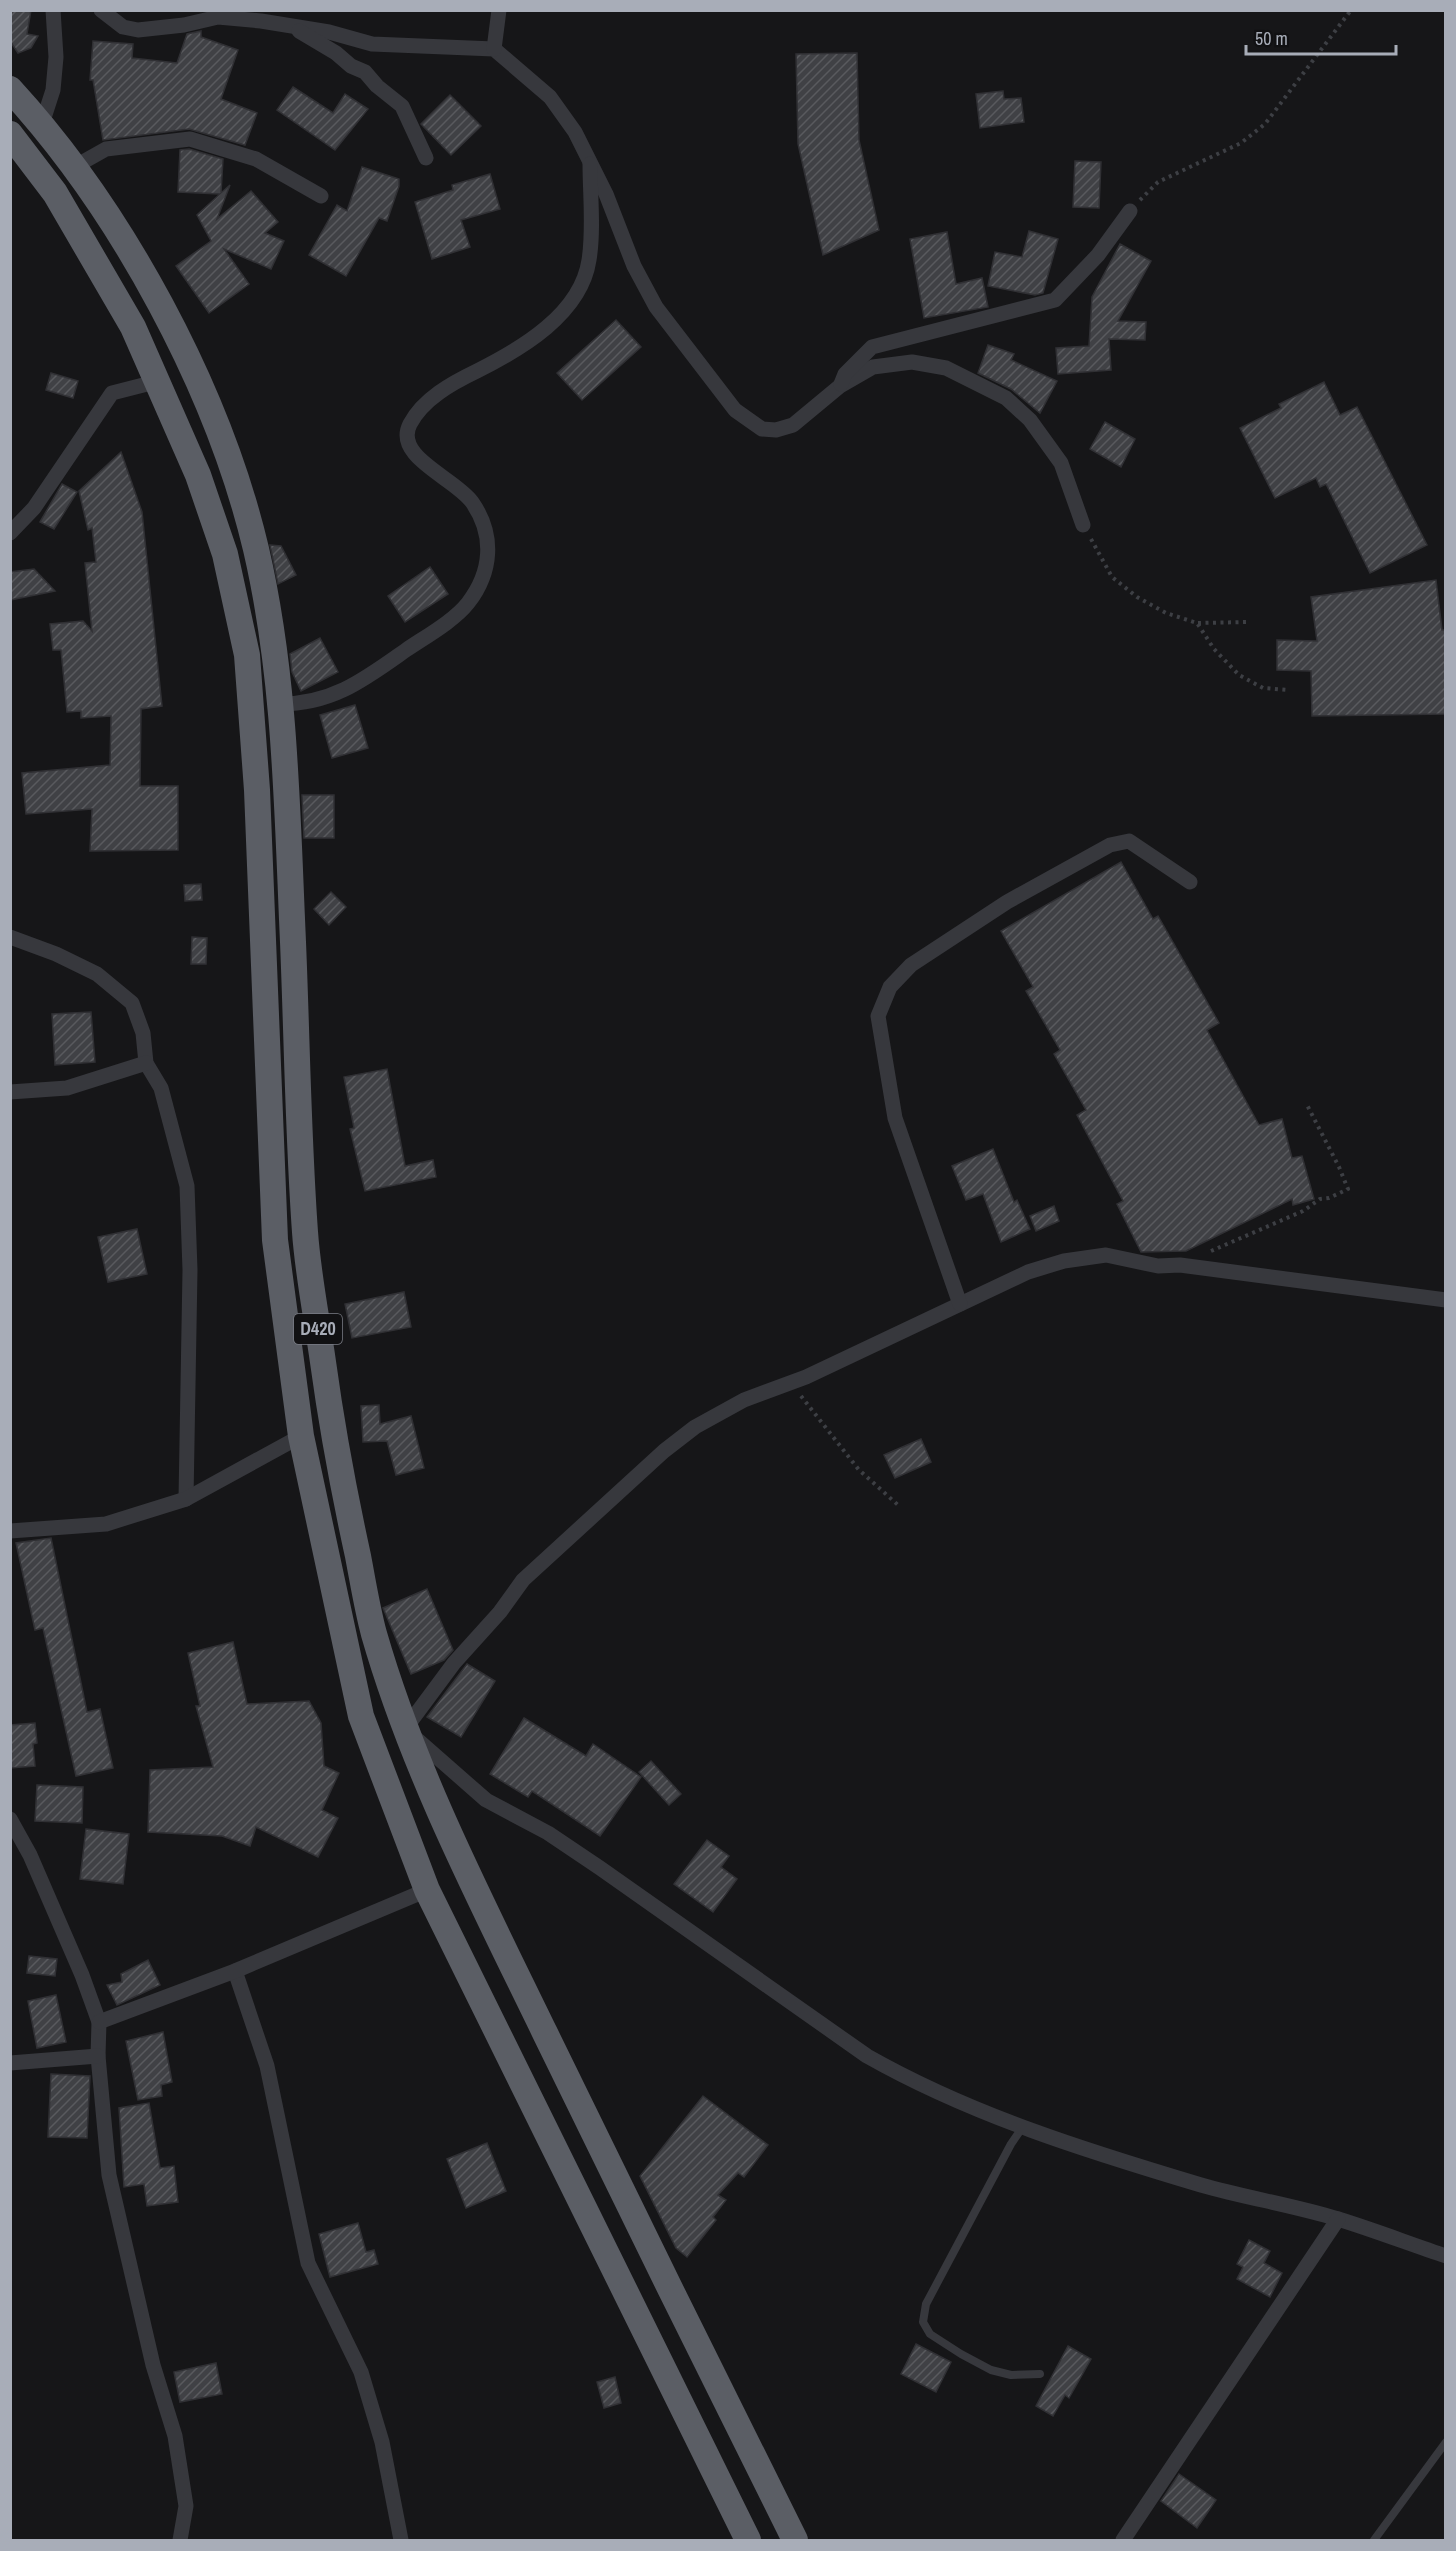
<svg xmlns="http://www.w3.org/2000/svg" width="1456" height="2551" viewBox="0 0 1456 2551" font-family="'Archivo Narrow',sans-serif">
<defs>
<pattern id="building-hatch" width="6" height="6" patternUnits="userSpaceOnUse" patternTransform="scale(1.5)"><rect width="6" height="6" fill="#404145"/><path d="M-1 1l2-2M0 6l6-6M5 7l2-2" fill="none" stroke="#595a5e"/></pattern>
</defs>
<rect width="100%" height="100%" fill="#161618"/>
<!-- building -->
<g fill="url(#building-hatch)" stroke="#303034" stroke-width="1.5">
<polygon points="10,10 31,10 27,34 38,36 31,48 18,53 10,41"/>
<polygon points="201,31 201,37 238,50 221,99 257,113 245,145 189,129 103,140 93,80 90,80 93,41 133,44 132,58 177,63 187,34"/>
<polygon points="857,53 859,140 879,230 823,255 798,144 796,54"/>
<polygon points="293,87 333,113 345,94 368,109 335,150 277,110"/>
<polygon points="1003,91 1004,99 1021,98 1024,122 980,128 976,94"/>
<polygon points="450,95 481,126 451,155 421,124"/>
<polygon points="189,149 223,159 221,193 230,185 217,219 251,191 278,222 265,233 284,241 271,269 224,249 249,284 209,313 176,266 211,241 197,215 220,194 178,192 180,150"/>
<polygon points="1075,161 1101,162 1099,208 1073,207"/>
<polygon points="362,167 399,179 399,186 387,221 379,218 346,276 309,255 337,205 347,211"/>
<polygon points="490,174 500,209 461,220 470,247 432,259 415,202 453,190 452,185"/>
<polygon points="1029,231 1058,239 1043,293 1035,295 988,286 995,252 1022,257"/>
<polygon points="947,232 956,284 982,278 988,307 924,318 910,239"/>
<polygon points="1120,244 1151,261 1118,321 1146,322 1145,340 1109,339 1111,370 1058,374 1056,348 1089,346 1092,297"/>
<polygon points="616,320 641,347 582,400 557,373"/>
<polygon points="988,345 1014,354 1011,360 1057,381 1040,413 1011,389 978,373"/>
<polygon points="51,373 78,381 73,398 46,390"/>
<polygon points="1324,382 1340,415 1357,407 1427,545 1370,573 1326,484 1320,487 1316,478 1275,498 1240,428 1281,408 1279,404"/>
<polygon points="1105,422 1135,439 1121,467 1090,449"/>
<polygon points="121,452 142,512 162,706 141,709 140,786 178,786 178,850 90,851 92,809 26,814 22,773 110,765 111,716 81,718 81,711 67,712 61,650 53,650 50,624 83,621 92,631 85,563 96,562 92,528 88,530 79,491"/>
<polygon points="62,484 77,492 54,529 40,522"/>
<polygon points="270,545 281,546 296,575 278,584"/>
<polygon points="430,567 448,594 405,622 388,596"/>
<polygon points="34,569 55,591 10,600 10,572"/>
<polygon points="1436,580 1442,630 1446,630 1446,714 1312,716 1311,671 1277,670 1277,640 1317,641 1311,597"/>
<polygon points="320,638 338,672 301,691 292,672 290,654"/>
<polygon points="355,705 368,748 332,758 320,715"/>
<polygon points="302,795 334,795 334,838 304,838"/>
<polygon points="1121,862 1153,919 1158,916 1219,1023 1207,1030 1259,1125 1282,1119 1292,1158 1302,1156 1314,1199 1293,1205 1292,1199 1186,1251 1141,1252 1117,1204 1123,1201 1077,1115 1086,1110 1054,1054 1060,1050 1026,991 1033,987 1001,931"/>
<polygon points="201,884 202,900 185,901 184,885"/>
<polygon points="331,892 346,907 329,925 314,909"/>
<polygon points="192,937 207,938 206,964 191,964"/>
<polygon points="91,1012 95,1062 55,1065 52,1014"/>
<polygon points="387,1069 405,1166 433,1160 436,1177 365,1191 350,1129 354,1128 344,1077"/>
<polygon points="993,1149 1014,1202 1017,1200 1030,1229 1001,1242 983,1194 966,1200 952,1166"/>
<polygon points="1054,1206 1059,1221 1036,1231 1030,1216"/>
<polygon points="137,1229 147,1274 108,1282 98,1237"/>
<polygon points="404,1292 411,1327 352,1338 345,1304"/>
<polygon points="379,1405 380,1424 411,1416 424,1468 396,1475 387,1441 363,1442 361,1406"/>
<polygon points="921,1439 931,1462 895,1478 884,1455"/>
<polygon points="51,1538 87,1712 100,1709 113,1768 76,1776 43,1628 35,1630 16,1543"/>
<polygon points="427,1589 453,1650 444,1660 411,1674 383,1608"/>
<polygon points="233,1642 247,1704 309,1701 321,1723 324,1766 339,1773 322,1810 338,1818 318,1857 256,1827 250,1846 222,1836 148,1832 150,1770 213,1767 196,1706 200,1706 188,1653"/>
<polygon points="467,1664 495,1681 461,1737 427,1717"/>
<polygon points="524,1718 586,1756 593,1744 641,1777 600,1836 532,1791 528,1797 490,1774"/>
<polygon points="35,1723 37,1743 33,1744 35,1766 10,1768 10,1725"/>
<polygon points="651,1761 681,1794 669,1805 639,1772"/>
<polygon points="37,1785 83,1787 82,1823 35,1821"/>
<polygon points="86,1829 129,1834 123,1884 80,1879"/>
<polygon points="707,1840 729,1856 721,1867 737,1879 713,1912 674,1884"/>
<polygon points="29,1956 57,1959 55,1976 27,1973"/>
<polygon points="148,1960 160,1985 117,2005 107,1985 122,1982 121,1974"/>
<polygon points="56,1995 66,2042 37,2048 28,2001"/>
<polygon points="163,2032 172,2082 161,2085 162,2096 138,2100 126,2041"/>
<polygon points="51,2074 90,2076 87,2138 48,2137"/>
<polygon points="703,2096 768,2145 744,2177 738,2173 718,2195 726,2200 713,2217 716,2220 687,2257 676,2248 640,2176"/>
<polygon points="149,2103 160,2168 174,2166 178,2202 147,2206 144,2184 124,2187 119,2108"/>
<polygon points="487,2143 506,2191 466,2208 447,2159"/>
<polygon points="358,2223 366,2252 374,2250 378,2264 330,2277 319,2234"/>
<polygon points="1249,2240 1270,2251 1264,2263 1282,2273 1270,2297 1237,2279 1243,2267 1237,2264"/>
<polygon points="916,2344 951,2362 936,2392 901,2374"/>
<polygon points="1068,2346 1091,2359 1069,2398 1065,2395 1053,2416 1036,2406"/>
<polygon points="216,2363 222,2394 180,2402 174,2372"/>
<polygon points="615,2377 621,2403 604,2408 597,2382"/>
<polygon points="1179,2474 1216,2500 1197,2528 1161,2501"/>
</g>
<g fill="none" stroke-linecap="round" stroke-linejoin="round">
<!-- path -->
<g stroke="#3d3f44" stroke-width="4" stroke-dasharray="3 4.5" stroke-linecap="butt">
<polyline points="1140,200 1158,182 1241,143 1265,124 1351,10"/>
<polyline points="1091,539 1112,577 1137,597 1166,613 1197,623 1214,649 1239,675 1263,688 1288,690"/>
<polyline points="1198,623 1247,622"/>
<polyline points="1211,1251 1303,1211 1320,1199 1329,1198 1348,1189 1339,1167 1306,1103"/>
<polyline points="801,1396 859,1470 898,1505"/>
</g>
<!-- service -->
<g stroke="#37383d" stroke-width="8">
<polyline points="1022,2128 1011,2144 926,2304 923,2322 930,2334 961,2354 991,2370 1011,2375 1040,2374"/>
<polyline points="1374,2540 1446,2442"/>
</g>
<!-- minor -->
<g stroke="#37383d" stroke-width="15">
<polyline points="101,10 123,27 138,30 184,25 218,17 261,21 329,32 372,44 494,49 550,97 575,132 606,194 634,266 656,307 735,410 762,429 776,430 793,425 840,386 873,367 912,362 946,368 1006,398 1030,420 1061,463 1083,525"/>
<polyline points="299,31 336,53 351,66 365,72 377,86 402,106 426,158"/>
<polyline points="494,49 499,10"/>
<polyline points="42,124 53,90 56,57 53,10"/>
<polyline points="74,167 106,149 190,139 256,159 321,196"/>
<polyline points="841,384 845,374 872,347 1055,300 1098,255 1130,211"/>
<polyline points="10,533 34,508 112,393 159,381"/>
<path d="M280 704C333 704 365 679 406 650 425 637 454 621 468 603 492 572 495 535 472 502 455 478 393 457 410 424 423 399 452 383 477 371 521 349 581 314 589 260 594 229 590 195 590 164"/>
<polyline points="10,937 56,954 97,974 132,1003 143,1033 146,1063 161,1088 187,1186 190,1270 186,1499"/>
<polyline points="10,1092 67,1088 146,1063"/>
<path d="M1446 1300 1180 1265 1158 1266 1106 1255 1064 1261 1028 1272 806 1377 744 1400 695 1427 664 1451 523 1580 500 1612 454 1663 405 1729 486 1800 548 1833 600 1868 867 2056C971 2115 1087 2151 1201 2185 1246 2198 1293 2205 1338 2219 1374 2230 1410 2244 1446 2256"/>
<polyline points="960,1304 895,1118 878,1016 890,987 911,965 1007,902 1110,845 1129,841 1190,882"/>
<polyline points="10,1531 106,1524 186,1499 301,1436"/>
<polyline points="10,1819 30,1855 82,1975 99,2022 98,2056 109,2175 153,2365 175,2436 186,2506 180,2540"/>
<polyline points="235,1971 267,2066 308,2263 361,2372 382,2442 401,2540"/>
<polyline points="99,2022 235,1971 427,1890"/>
<polyline points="10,2063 98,2056"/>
<polyline points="1123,2540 1338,2219"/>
</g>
<!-- trunk -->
<g stroke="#5b5e65" stroke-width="26">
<path d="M10 89C122 211 218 389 256 549 286 678 287 811 293 942 297 1038 298 1135 305 1232 308 1275 317 1319 323 1362 332 1428 344 1492 358 1556 363 1582 367 1608 374 1634 414 1773 482 1903 545 2033 627 2202 711 2372 795 2540"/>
<polyline points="10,134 55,193 133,327 198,475 225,554 247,655 257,790 275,1240 301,1436 361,1716 427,1890 748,2540"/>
</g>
</g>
<g text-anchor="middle" stroke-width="4.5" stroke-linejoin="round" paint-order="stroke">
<!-- shield labels -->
<rect fill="#111113" stroke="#7b7e86" stroke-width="1.5" x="294" y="1314" width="48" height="30" rx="4.5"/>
<g font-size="18" font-weight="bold" fill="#a8adb8">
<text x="318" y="1335">D420</text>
</g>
</g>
<!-- border -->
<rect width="1456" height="2551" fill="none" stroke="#a8adb8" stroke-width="24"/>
<!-- scale -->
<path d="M1246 45v9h150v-9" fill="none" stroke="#a8adb8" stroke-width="3"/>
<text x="1255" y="45" font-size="18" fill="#a8adb8" stroke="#111113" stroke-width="4.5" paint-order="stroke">50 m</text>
</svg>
